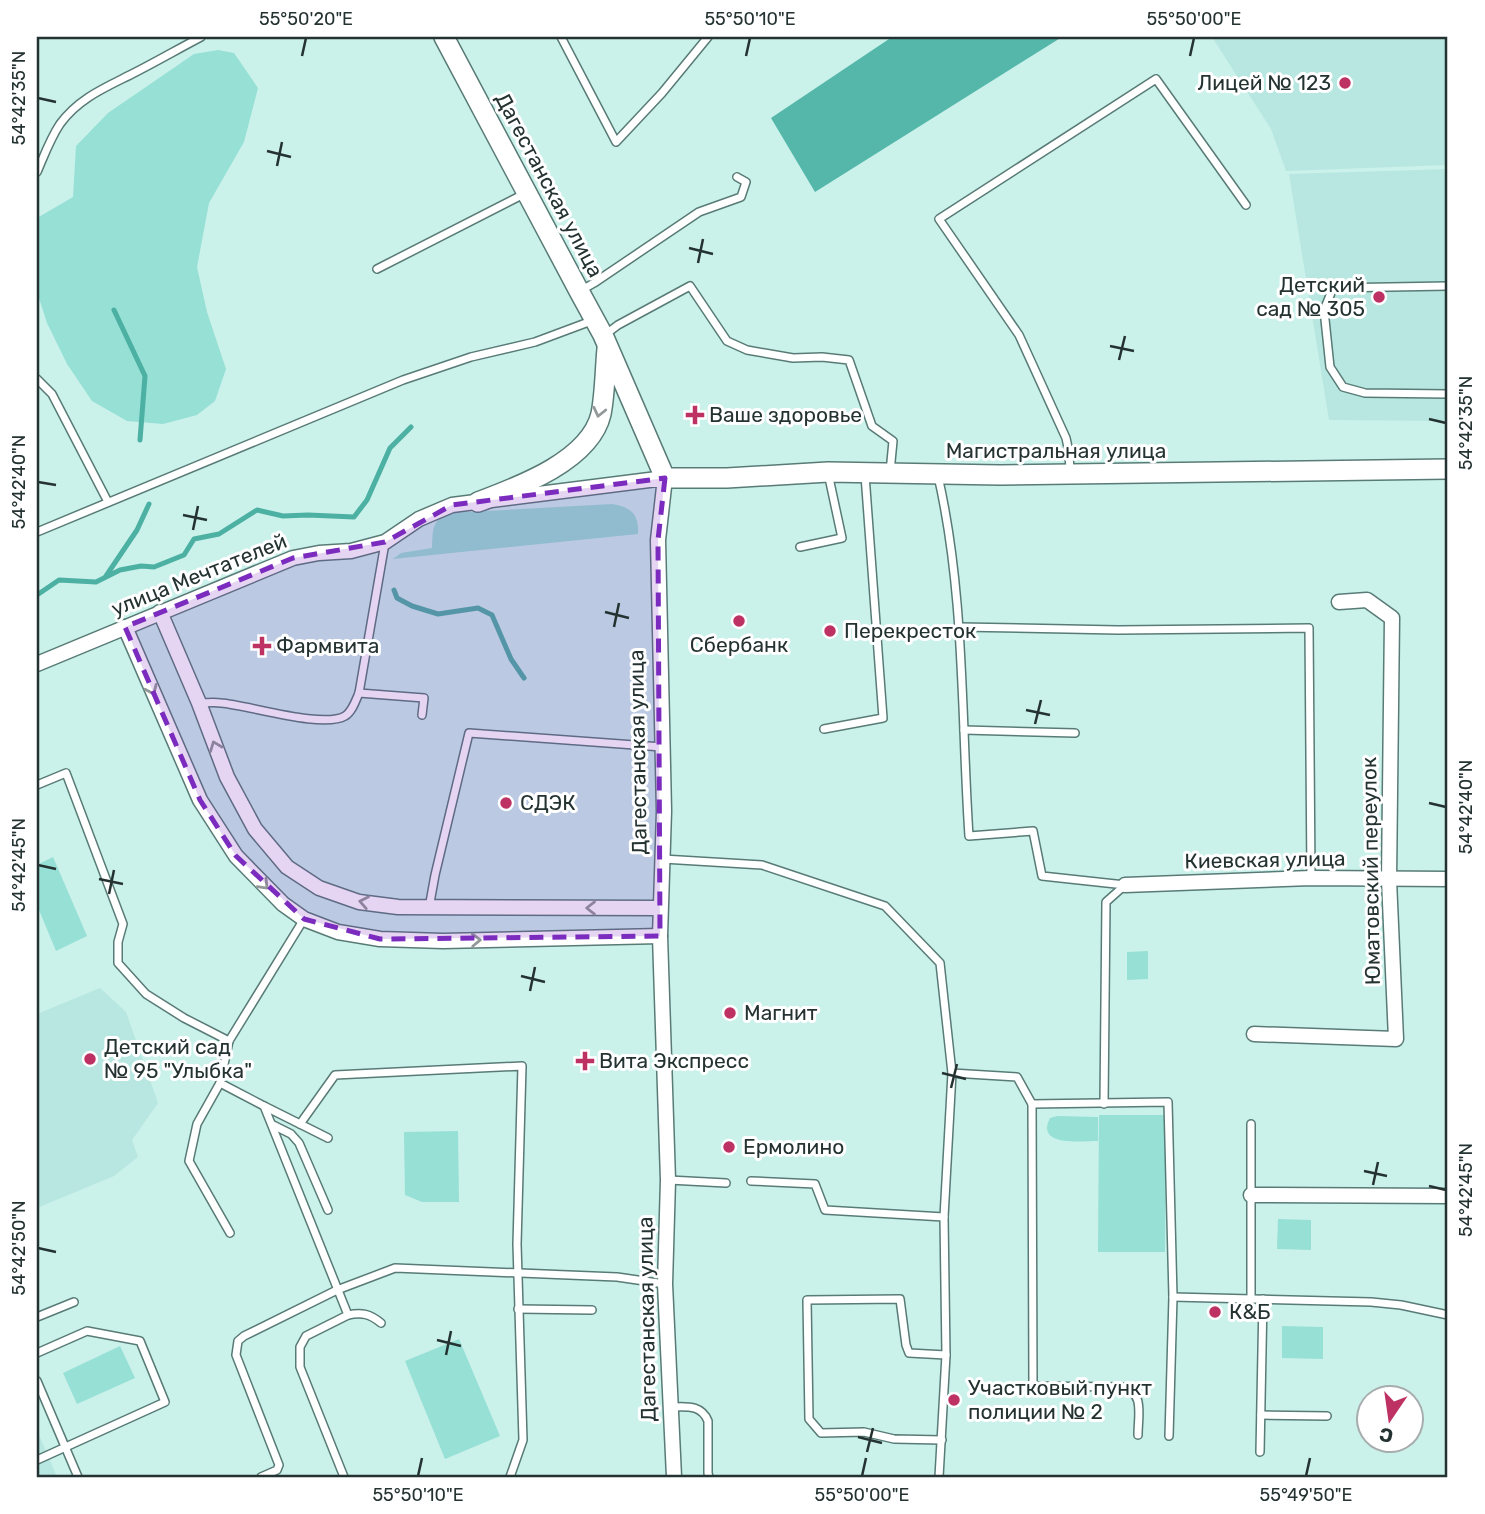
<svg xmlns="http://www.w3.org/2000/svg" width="1485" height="1514" viewBox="0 0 1485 1514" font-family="Rubik,sans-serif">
<rect width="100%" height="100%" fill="#cbf1eb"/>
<!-- built -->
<g fill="#b7e7e0">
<polygon points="1212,37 1448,37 1448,165 1286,171 1271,129"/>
<polygon points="1448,169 1448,421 1329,420 1289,174"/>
<polygon points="100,988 126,1012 158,1103 132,1140 138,1157 114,1176 37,1208 37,1014"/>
<polygon points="37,1430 57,1477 37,1477"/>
</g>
<!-- green -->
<g fill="#96e0d5">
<polygon points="218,50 234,53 258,88 244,142 209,203 197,267 207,312 226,369 215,401 197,415 163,424 127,421 92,401 67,364 47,323 37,292 37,218 73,197 76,146 108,113 194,54"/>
<path d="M612 504C631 507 639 514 638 534L393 559 401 553 432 548C433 530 431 520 450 513Z"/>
<polygon points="53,857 87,936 56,951 37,905 37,865"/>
<polygon points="1148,951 1148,979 1127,980 1127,952"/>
<polygon points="1099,1115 1166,1115 1165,1252 1098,1252"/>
<path d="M1057 1116 1098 1117V1141C1081 1141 1035 1147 1050 1118Z"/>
<polygon points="458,1131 459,1202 422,1202 405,1195 404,1132"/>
<polygon points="1278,1219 1311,1220 1311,1250 1277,1249"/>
<polygon points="1282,1326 1323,1327 1323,1359 1282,1358"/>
<polygon points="459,1339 500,1436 445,1459 405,1361"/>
<polygon points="120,1346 135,1378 77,1404 63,1373"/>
</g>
<!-- forest -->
<polygon fill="#54b7aa" points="892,37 1062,37 815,192 771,118"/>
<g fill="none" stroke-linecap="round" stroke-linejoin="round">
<!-- stream -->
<g stroke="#4cb0a3" stroke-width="5">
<polyline points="114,310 145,376 140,440"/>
<polyline points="106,576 137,530 149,504"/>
<polyline points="394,590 397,598 412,606 438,614 478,608 492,615 511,659 524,678"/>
<polyline points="37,595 59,580 96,582 120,570 141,566 154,567 184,555 194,539 219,534 257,510 283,516 308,515 354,517 367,500 390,448 411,427"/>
</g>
<!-- service casing -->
<g stroke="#587b76" stroke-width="10">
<g id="service">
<polyline points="561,37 616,142 662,93 708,37"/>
<path d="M37 172C44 156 50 139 60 124 78 99 104 88 130 75 154 63 178 49 201 37"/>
<polyline points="377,269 526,193"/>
<polyline points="1448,286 1333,288 1324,310 1330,367 1343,387 1365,393 1448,394"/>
<polyline points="580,291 594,283 699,212 741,197 746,182 737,177"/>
<polyline points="606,334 618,325 690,286 727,341 747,350 793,358 822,357 849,360 872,426 893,441 890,472"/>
<polyline points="37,379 52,394 108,502"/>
<polyline points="1070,473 1069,452 1066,438 1019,335 939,219 1156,79 1246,205"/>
<path d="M938 476C965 594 961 716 969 836L1033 831 1042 876 1125 885"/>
<polyline points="37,532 403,380 471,357 535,342 594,320"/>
<polyline points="800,547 842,538 828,473"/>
<polyline points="960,627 1118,630 1309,628 1311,877"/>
<polyline points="359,693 424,698 422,715"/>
<path d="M199 703C206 703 214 702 221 703 248 705 323 729 345 716 352 712 356 700 359 693L385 543"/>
<polyline points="824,729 883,718 865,475"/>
<polyline points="964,730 1075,733"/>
<polyline points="37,785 66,773 123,924 118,942 118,963 146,994 184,1018 229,1041"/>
<polyline points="663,859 762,865 885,906 940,963 952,1073 944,1217 946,1355 939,1477"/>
<polyline points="429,908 435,875 469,733 662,747"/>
<path d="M952 1073 1017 1077 1032 1104 1033 1386 1122 1387C1145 1392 1138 1415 1138 1435"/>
<polyline points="220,1083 264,1106 348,1315 306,1336 300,1347 300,1367 344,1477"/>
<polyline points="1032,1104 1168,1102 1173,1297 1169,1436"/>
<polyline points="1104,1104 1106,902 1125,885"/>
<polyline points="264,1106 300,1124 335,1075 522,1066 517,1244 523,1440 510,1477"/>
<polyline points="300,1124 328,1138"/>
<polyline points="1251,1124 1251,1299"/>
<polyline points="273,1125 291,1134 299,1143 328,1210"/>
<polyline points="669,1180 726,1183"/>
<polyline points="751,1181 815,1184 825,1210 944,1217"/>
<polyline points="230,1233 189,1161 197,1124 220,1083 229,1041 304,919"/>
<polyline points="1173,1297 1371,1302 1401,1305 1448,1315"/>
<polyline points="518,1309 592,1310"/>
<path d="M348 1315C362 1312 370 1314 381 1323"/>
<polyline points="37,1317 74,1302"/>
<polyline points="37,1353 87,1331 140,1341 165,1402 37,1460"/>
<polyline points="37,1381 78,1477"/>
<path d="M671 1407C686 1407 701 1404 708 1421V1473L709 1477"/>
<polyline points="1261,1415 1327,1416"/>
<polyline points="942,1440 894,1439 864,1432 821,1433 809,1419 807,1300 900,1299 906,1345 909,1353 946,1355"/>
<polyline points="1260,1452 1263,1299"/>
<polyline points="261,1477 277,1470 279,1465 236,1355 238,1341 244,1336 337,1290 395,1268 617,1277 665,1284"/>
</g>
</g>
<!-- minor casing -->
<g stroke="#587b76" stroke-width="17">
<g id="minor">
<polyline points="160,612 199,703 227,777 255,829 287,867 319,888 359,902 398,907 660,908"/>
<polyline points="125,627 200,800 236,856 283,904 304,919 338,932 380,939 443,941 660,936"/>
<polyline points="37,664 293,558 319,553 351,551 385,542 419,519 452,505 665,478 658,540 664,811 660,936 668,1180 665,1284 674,1477"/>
<polyline points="1125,885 1311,878 1448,879"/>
<polyline points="1254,1034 1396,1039 1389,880 1392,618 1367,600 1339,602"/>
<polyline points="1251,1195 1448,1196"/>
</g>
</g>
<!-- tertiary casing -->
<g stroke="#587b76" stroke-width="22">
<g id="tertiary">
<polyline points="444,37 579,291 603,335 665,478 727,478 828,472 1000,475 1448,469"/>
<path d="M478 502C518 487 590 461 601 414 605 394 605 370 607 349"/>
</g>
</g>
<!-- service -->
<use href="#service" stroke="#fff" stroke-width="7"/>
<!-- minor -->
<use href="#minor" stroke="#fff" stroke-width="14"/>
<!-- tertiary -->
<use href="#tertiary" stroke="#fff" stroke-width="19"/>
</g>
<!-- one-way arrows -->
<defs><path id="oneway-chevron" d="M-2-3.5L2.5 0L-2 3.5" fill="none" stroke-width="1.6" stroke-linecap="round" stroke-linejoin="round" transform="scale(1.75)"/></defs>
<g stroke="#929998">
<use href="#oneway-chevron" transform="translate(599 412) rotate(103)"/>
<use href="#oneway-chevron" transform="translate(152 690) rotate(66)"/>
<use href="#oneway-chevron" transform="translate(215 746) rotate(-111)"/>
<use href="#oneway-chevron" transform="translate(264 885) rotate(46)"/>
<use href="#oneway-chevron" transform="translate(364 902) rotate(-169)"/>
<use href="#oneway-chevron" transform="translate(591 908) rotate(-180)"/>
<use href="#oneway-chevron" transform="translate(476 940) rotate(-2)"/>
</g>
<!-- marked area -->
<path fill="#7b2cbf" fill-opacity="0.2" stroke="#7b2cbf" stroke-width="5" stroke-dasharray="14 9" stroke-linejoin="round" d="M665 478 658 540 660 936 380 939 304 919 236 856 200 800 125 627 293 558 385 542 452 505Z"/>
<!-- ticks -->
<path fill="none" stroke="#243331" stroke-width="2.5" d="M302 56 306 38M746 56 750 38M1190 56 1194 38M38 98 56 102M267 151 291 157M277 166 282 142M689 248 713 254M698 263 703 239M1110 346 1134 351M1119 360 1125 336M1429 419 1446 423M38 482 56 485M183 515 207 520M193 530 198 506M605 612 629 618M614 627 619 603M1026 710 1050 715M1035 724 1041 700M1429 803 1446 807M38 865 56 869M99 879 123 884M109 894 114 870M521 976 545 982M530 991 535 967M942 1073 966 1079M951 1088 957 1064M1364 1171 1387 1176M1373 1185 1378 1162M1429 1186 1446 1190M38 1248 56 1252M437 1340 461 1346M446 1355 451 1331M858 1437 882 1443M867 1452 873 1428M418 1476 422 1458M862 1476 866 1458M1306 1476 1310 1458"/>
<!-- markers -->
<g fill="#be3163" stroke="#fff" stroke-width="2.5">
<circle cx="1345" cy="83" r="7"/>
<circle cx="1379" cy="297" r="7"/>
<path d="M691.5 404.5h7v7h7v7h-7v7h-7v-7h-7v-7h7z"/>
<circle cx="739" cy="621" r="7"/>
<circle cx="830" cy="631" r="7"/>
<path d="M258.5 635.5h7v7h7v7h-7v7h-7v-7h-7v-7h7z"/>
<circle cx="506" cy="803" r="7"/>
<circle cx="730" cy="1013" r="7"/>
<circle cx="90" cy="1059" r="7"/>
<path d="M581.5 1050.5h7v7h7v7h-7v7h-7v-7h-7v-7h7z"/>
<circle cx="729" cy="1147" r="7"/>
<circle cx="1215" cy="1312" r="7"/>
<circle cx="954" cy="1400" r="7"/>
</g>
<g text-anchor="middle" stroke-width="6" stroke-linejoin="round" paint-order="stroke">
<!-- poi labels -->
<g font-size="21" fill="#243331" stroke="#fff" text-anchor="start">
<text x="1331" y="90" text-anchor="end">Лицей № 123</text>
<text x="1365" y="292" text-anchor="end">Детский<tspan x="1365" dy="24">сад № 305</tspan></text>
<text x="709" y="422">Ваше здоровье</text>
<text x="844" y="638">Перекресток</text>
<text x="739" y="652" text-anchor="middle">Сбербанк</text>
<text x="276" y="653">Фармвита</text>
<text x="520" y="810">СДЭК</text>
<text x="744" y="1020">Магнит</text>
<text x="104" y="1054">Детский сад<tspan x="104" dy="24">№ 95 "Улыбка"</tspan></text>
<text x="599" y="1068">Вита Экспресс</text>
<text x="743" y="1154">Ермолино</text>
<text x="1229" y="1319">К&amp;Б</text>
<text x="968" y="1395">Участковый пункт<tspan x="968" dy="24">полиции № 2</tspan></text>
</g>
<!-- street labels -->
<g font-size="21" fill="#243331" stroke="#fff">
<text transform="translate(549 185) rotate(62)" y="7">Дагестанская улица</text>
<text x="1056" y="458">Магистральная улица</text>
<text transform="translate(199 575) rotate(-22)" y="7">улица Мечтателей</text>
<text transform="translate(638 752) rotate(-91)" y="7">Дагестанская улица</text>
<text transform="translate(1265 860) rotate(-1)" y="7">Киевская улица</text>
<text transform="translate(1371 871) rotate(-91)" y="7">Юматовский переулок</text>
<text transform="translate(647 1319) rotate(-91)" y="7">Дагестанская улица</text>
</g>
</g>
<!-- border -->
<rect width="1485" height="1514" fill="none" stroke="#ffffff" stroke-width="77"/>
<!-- north arrow -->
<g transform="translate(1390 1419) rotate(193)"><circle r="33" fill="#ffffff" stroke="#a7adad" stroke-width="2"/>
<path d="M0-5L12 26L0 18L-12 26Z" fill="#be3163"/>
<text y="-10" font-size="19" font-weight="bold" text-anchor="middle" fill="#243331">С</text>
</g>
<rect x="38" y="38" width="1408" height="1438" fill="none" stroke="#243331" stroke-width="2.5"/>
<g font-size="18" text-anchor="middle" fill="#243331">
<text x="306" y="25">55°50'20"E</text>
<text x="750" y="25">55°50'10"E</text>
<text x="1194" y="25">55°50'00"E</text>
<text transform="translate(19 98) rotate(-90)" y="6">54°42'35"N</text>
<text transform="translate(1466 423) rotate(-90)" y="6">54°42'35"N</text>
<text transform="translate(19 482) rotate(-90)" y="6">54°42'40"N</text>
<text transform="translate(1466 807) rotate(-90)" y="6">54°42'40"N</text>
<text transform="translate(19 865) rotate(-90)" y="6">54°42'45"N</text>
<text transform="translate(1466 1190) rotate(-90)" y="6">54°42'45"N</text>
<text transform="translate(19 1248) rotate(-90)" y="6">54°42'50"N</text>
<text x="418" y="1501">55°50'10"E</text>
<text x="862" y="1501">55°50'00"E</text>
<text x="1306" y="1501">55°49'50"E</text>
</g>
</svg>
